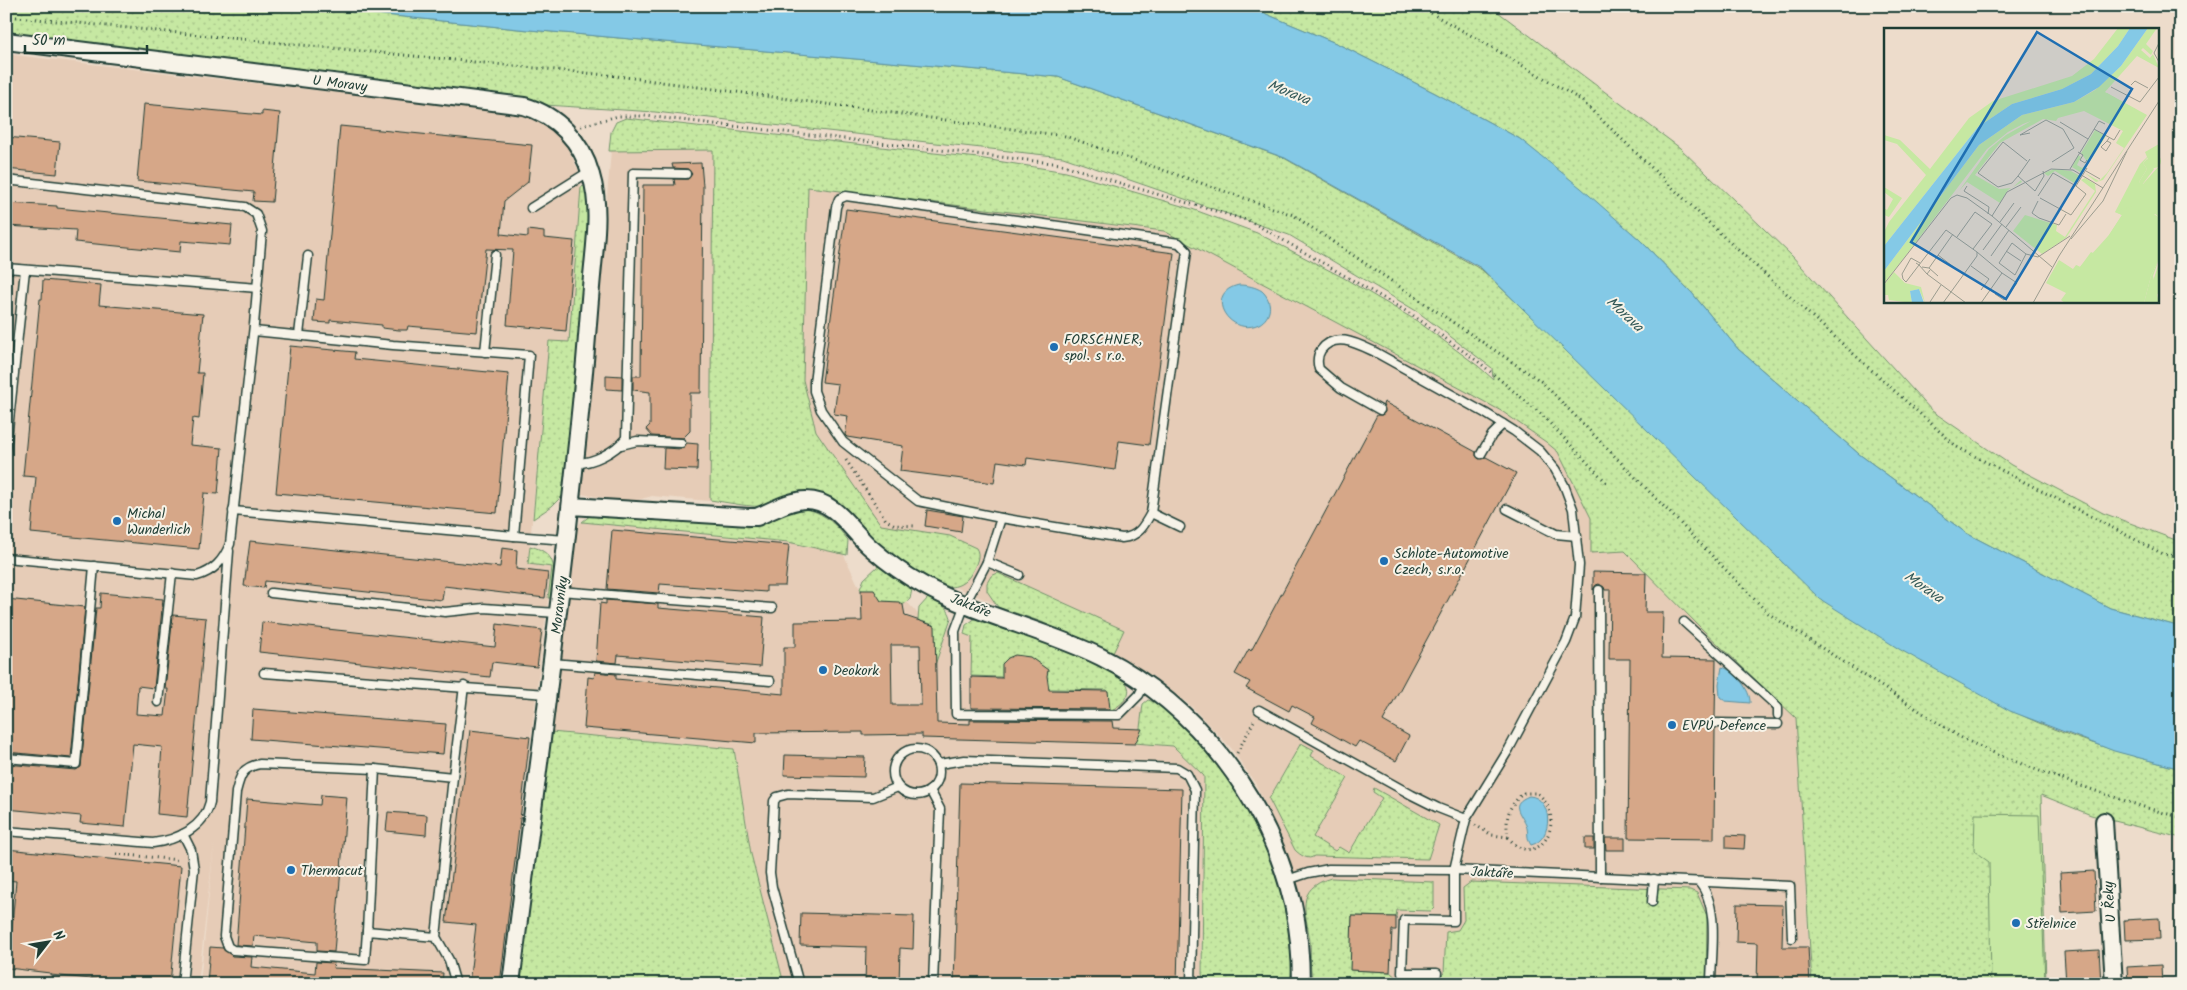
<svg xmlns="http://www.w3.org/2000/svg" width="2187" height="990" viewBox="0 0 2187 990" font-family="Kalam,sans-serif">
<defs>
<pattern id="grass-dots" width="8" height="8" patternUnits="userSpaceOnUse" patternTransform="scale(1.25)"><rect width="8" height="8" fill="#c6e8a2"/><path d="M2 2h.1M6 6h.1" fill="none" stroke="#aac88c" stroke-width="1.8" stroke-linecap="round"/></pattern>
</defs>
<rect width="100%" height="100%" fill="#eddccb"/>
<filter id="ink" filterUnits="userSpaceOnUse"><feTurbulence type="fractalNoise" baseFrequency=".02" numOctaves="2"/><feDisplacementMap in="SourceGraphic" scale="10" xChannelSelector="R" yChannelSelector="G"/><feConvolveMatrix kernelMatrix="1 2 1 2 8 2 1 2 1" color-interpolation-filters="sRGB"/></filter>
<g filter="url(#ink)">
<!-- built -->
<g fill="#e6ccb7">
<polygon points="6,54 528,115 549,126 564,140 578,170 581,187 569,343 549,341 528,564 552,567 500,984 200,984 214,844 198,984 6,984"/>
<polygon points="713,127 1066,172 1192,209 1257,233 1344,278 1417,321 1478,366 1797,671 1796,718 1811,984 1313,984 1310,941 1304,909 1282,838 1255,783 1231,748 1192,707 1154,677 1119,655 943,582 854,517 845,507 826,496 814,493 766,506 652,496 631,502 581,494 611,151"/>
<polygon points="581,522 788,542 843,553 860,589 907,602 918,614 949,629 1068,670 1110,691 1144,710 1142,724 1134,743 1173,746 1204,776 1201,973 1206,984 784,984 751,855 734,749 551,732 576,529"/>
</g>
<!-- grass -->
<g fill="url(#grass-dots)" stroke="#72926b">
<path d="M6 6H299L518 29 1058 77 1284 158 1482 270 1534 319 1978 692C2041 730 2110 750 2181 769V838L2091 815 2041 795 2046 984H1812L1796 718 1702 629 1625 551 1591 553V518L1558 452 1546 442 1503 412 1465 391 1164 231 808 187 803 380 816 431 881 525 950 536 976 548C981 555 976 565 972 572 968 580 961 586 951 587 941 587 895 558 885 550 863 533 851 503 823 495 805 490 785 504 767 506 752 508 726 502 710 500L713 150 609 151 611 132 616 122 626 118 978 158 1066 172 1192 209 1257 233 1344 278 1417 321 1478 366 1493 379 1492 368 1418 312 1289 235 1063 157 655 112 545 105 6 38Z"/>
<polygon points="1247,6 1490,6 1680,148 1792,256 1932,411 2011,465 2103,513 2181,542 2181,627 2110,608 1966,533 1859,454 1738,349 1692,293 1640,240 1520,139 1435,93 1338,44"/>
<polygon points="585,186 588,201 588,254 564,494 552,506 533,519 549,341 569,342 581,187"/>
<path d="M808 509C827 515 836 525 848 540L847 555 788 542 582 522 592 514 758 524 793 511Z"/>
<path d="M530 546C561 554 554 573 551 598H548L552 567 528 564Z"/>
<polygon points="878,566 912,589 910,599 903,605 876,600 860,589 864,579"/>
<polygon points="998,573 1124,630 1113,653 1039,621 998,607 987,591 987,583 991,576"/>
<path d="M928 598C939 603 948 606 951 618L935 665 934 625 918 620 919 608Z"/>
<path d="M976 618C1003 628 1113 665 1126 683 1135 695 1119 707 1109 711L1107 690 1001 688V677L971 676 972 637 964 634 966 625Z"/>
<path d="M1148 700C1162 703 1174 719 1184 728 1242 786 1283 864 1290 946 1291 958 1294 973 1288 984H1237L1211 981 1210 984 1205 983 1202 974 1204 776 1173 746 1134 743 1140 728 1143 704Z"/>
<polygon points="551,732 734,749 751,854 784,984 519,984"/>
<path d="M1301 743 1314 750 1311 756 1348 778 1313 837 1335 851 1339 847 1349 853 1382 798 1373 792 1374 788 1439 825 1428 859 1314 856C1309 861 1300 855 1295 850L1269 799Z"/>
<path d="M1331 878 1434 882V908L1431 911 1397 910 1396 917 1352 916 1351 970 1390 972 1399 980 1412 982V984H1314C1309 971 1311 955 1310 941 1306 912 1294 889 1331 878Z"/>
<polygon points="1471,882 1690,890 1697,893 1707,916 1706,984 1427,984 1427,982 1435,981 1444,973 1446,932 1458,930 1464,920 1463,888"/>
</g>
<!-- garden -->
<polygon fill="#c6e8a2" stroke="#72926b" points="1975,814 2039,815 2045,984 1991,984 1989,862 1974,851"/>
<!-- water -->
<g fill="#84c9e6" stroke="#5c919f">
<polygon points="299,6 1247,6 1338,44 1435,93 1520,139 1581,188 1640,240 1692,293 1738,349 1859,454 1966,533 2110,608 2181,627 2181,769 2114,751 2010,711 1899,649 1820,599 1481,268 1285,158 1058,77 518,29"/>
<path d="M1239 285C1247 285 1256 287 1262 291 1273 301 1272 317 1259 324 1230 338 1202 293 1239 285Z"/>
<path d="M1722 667C1735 670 1751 691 1750 703L1725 701 1720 697 1719 684Z"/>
<path d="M1529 796C1553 797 1554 840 1531 845 1526 838 1529 832 1526 825 1520 812 1509 804 1529 796Z"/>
</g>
<!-- building -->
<g fill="#d6a788" stroke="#1f3d34" fill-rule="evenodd">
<polygon points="144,104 262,115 262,111 280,113 272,202 253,201 254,192 137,181"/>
<polygon points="340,126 532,145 528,182 504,201 501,234 528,237 528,230 544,232 544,238 574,241 566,331 507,325 513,250 486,249 477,332 408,326 407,330 399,330 382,328 382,325 330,320 330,323 314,322 316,299 324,300"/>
<polygon points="6,137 60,142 57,174 6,169"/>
<polygon points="701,163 703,186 701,393 690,393 690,431 683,438 652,436 646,429 650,425 650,392 633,390 633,376 641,376 643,185 675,185 674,179 688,179 692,174 688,169 673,168 672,164"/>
<polygon points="6,203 57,206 57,208 232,225 230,245 181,241 180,252 75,242 76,230 6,226"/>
<polygon points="846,209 1174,253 1149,445 1119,441 1115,470 1027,458 1026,465 997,461 994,483 900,471 903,446 847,437 845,435 848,416 834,414 838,384 822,382"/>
<polygon points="43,280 101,285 99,305 203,314 197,373 203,373 199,419 193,418 190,445 222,448 218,494 204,493 199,549 31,533 36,477 23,476 40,299 42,299"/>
<polygon points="290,346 355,352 354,359 509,374 497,513 276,493"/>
<polygon points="606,375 622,376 622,390 606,389"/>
<polygon points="1384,402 1476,452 1476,456 1479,459 1486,457 1516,473 1383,721 1409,736 1396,761 1359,741 1355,747 1312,723 1315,717 1292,705 1289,711 1246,688 1250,682 1235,674 1249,649 1251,651 1377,415 1382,415 1385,412 1383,405"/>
<polygon points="687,443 698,444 697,470 663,469 664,448 681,449"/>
<polygon points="927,510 963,516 961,532 925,526"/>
<polygon points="612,530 789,545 785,586 766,586 766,592 660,584 659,593 607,589"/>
<polygon points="250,541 500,567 502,548 517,550 516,569 548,573 545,598 444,586 442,600 265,581 264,588 244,586"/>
<polygon points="1593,572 1646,573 1645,612 1663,612 1662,658 1716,659 1715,717 1710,720 1709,723 1715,729 1714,839 1628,838 1630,659 1609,659 1610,590 1605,590 1604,587 1599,584 1596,585 1593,590"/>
<path d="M861 590H874L881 601 899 602 903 605 905 616 935 626 937 723 970 724V720L1112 721 1113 728 1142 729 1135 744 922 738V734L863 735V732L756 733V743L584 728 588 677 594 678 595 672 616 674V679L784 694V647H795V622L862 621ZM891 645H920L921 705H892Z"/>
<polygon points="101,593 163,599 154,688 138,686 136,714 165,716 168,689 165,689 173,615 206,618 187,817 157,814 162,747 133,744 125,827 80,823 81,816 6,809 6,764 76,770 81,767 96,608 100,608"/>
<polygon points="6,599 85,607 71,758 6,752"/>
<polygon points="606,600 658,604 658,608 764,617 760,667 618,655 617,663 596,661 600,603 606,604"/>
<polygon points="262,622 495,647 497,624 542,630 537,667 492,662 490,677 259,652"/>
<polygon points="1015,655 1030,657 1048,670 1047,676 1049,690 1108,691 1110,709 971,708 971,677 1002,678 1002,664 1008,658"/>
<polygon points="253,709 446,724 443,754 251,739"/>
<polygon points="470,730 530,737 500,984 469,984 476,925 446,922"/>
<polygon points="785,755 865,757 864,777 784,775"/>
<polygon points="960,783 1182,789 1177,984 954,984"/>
<polygon points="321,795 347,797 334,952 317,951 317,942 254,936 253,946 236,945 247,799 320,805"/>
<polygon points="388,812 427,815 426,835 386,831"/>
<polygon points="1726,835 1745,836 1744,849 1726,848"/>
<rect x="1585" y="838" width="9" height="11"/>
<polygon points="1605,838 1625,838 1625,850 1606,850"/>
<polygon points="6,849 181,866 170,984 143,984 50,975 50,973 8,968 16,881 6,880"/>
<polygon points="2094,871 2096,911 2062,913 2060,873"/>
<polygon points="1737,904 1783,905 1782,947 1808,947 1810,984 1757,984 1758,943 1736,942"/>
<polygon points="801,913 914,916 913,949 900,948 899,984 865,984 866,947 800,945"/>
<polygon points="1352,916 1396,917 1396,930 1392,930 1390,972 1350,970"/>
<polygon points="2159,918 2160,939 2125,940 2124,920"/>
<polygon points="210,947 223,948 232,956 252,957 251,967 315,973 316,962 334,963 333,968 443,973 442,984 207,984"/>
<polygon points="2099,950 2101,984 2066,984 2064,952"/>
<polygon points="2161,965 2162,984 2128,984 2127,967"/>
</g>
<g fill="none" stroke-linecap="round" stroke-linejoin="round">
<!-- lane casing -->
<g stroke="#1f3d34" stroke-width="11">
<g id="lane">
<path d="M6 180 245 207 256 214 262 231 254 325 230 544C223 561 214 571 197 576L6 558"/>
<polyline points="531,208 590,171"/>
<polyline points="6,268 258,288"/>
<polyline points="299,335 308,256"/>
<polyline points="485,352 495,255"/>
<polyline points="621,445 637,441 681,443"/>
<polyline points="6,448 25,270"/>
<polyline points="1481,454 1492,435 1503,424"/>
<path d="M575 463C592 464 615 452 626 438L633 173 686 174"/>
<polyline points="1507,509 1556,534 1577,536"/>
<polyline points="233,511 514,536 529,355 393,345 254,331"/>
<path d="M1001 518 1122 538C1138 537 1144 526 1151 513L1180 527"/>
<polyline points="514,536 566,540"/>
<polyline points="987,562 1019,575"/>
<polyline points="1599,590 1600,877"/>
<polyline points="560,591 772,608"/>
<polyline points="271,593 445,612 484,608 557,613"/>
<polyline points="1684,622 1771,701 1778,708 1778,715"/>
<polyline points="552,663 770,681"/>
<polyline points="264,673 547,694"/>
<polyline points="1145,683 1139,695 1119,715 956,714 955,631 965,604 987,562 1001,518 918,501 843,442 821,410 814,391 814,382 836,207 839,199 846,196 1179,243 1187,251 1151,513"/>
<polyline points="158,702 172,573"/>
<path d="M1259 710 1412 795 1438 808 1466 819 1509 749 1566 642 1575 618 1579 565 1573 509 1564 485 1555 469 1540 451 1514 431 1485 413 1375 352C1358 344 1335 331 1321 350 1317 356 1317 362 1319 369L1341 388 1380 410"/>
<polyline points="1715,723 1778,724"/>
<circle cx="916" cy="772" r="23"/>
<polyline points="6,758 76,764 94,566"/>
<polyline points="939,764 964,760 1177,768 1187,774 1195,790 1191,984"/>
<polyline points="453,777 464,686"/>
<polyline points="930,790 940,809 933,984"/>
<path d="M6 831 153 843C177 840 204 828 210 802L229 551"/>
<polyline points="1287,880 1308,873 1329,869 1454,870 1790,886 1792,938"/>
<path d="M1699 882C1720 906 1711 954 1711 984"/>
<polyline points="1652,902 1654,879"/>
<polyline points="367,931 375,769"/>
<path d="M436 937 367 931 365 960 233 950 228 947 224 936 236 792C240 776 242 767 260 764L375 769 453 777 436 937 449 960 456 984"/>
<polyline points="1437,973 1402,973 1404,920 1454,921 1454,870 1466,819"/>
<polyline points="6,983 14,984"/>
<polyline points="182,984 194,869 191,850 183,834"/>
<polyline points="799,984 772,887 770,873 774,801 777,797 788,794 873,797 898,787"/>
</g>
</g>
<!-- street casing -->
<g stroke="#1f3d34" stroke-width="20">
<g id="street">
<path d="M6 41 524 106C557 115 582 142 591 175 601 208 595 243 592 276 589 308 587 340 584 372 565 577 536 780 511 984"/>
<path d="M571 506 749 517H757C771 511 790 500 806 500 836 500 851 531 871 548 887 562 905 575 923 585 979 616 1044 629 1101 657 1198 706 1268 799 1293 904 1299 931 1301 957 1301 984"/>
<polyline points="2104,821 2114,984"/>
</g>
</g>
<!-- path -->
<g stroke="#1f3d34" stroke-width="3" stroke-dasharray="1 4" stroke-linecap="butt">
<polyline points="1418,6 1481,41 1581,100 1727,240 1957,447 2163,554 2181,557"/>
<path d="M6 16 617 76 1065 136 1293 215 1542 382 1769 614 1960 737C2004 759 2050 775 2096 791 2124 800 2152 811 2181 817"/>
<polyline points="581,126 618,116 646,116 1061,164 1129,186 1250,221 1411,314 1480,363 1541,414 1607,483"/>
<polyline points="846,460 886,520 895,525 916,526"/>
<polyline points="1237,753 1255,719"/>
<path d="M1475 825 1492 835 1508 837C1505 818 1508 805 1524 793H1537C1571 820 1536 874 1508 837"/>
<polyline points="116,854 180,860"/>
</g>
<!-- lane -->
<use href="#lane" stroke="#f7f3e8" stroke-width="8"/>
<!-- street -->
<use href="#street" stroke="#f7f3e8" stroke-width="16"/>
</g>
</g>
<!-- markers -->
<g fill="#1f6fb2" stroke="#f7f3e8" stroke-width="2">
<circle cx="1054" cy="347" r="5"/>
<circle cx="117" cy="521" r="5"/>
<circle cx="1384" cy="561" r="5"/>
<circle cx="823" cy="670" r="5"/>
<circle cx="1672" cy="725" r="5"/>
<circle cx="291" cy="870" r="5"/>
<circle cx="2016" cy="923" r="5"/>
</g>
<g text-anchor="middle" stroke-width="4" stroke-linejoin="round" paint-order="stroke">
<!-- street labels -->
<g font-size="14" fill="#1f3d34" stroke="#f7f3e8">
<text transform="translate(340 83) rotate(7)" y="5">U Moravy</text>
<text transform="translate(559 605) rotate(-83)" y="5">Moravníky</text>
<text transform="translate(971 605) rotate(22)" y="5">Jaktáře</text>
<text transform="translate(1492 872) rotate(3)" y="5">Jaktáře</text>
<text transform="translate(2109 902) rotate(-94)" y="5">U Řeky</text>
</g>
<!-- poi labels -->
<g font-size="14" fill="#1f3d34" stroke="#f7f3e8" text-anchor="start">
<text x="1064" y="344">FORSCHNER,<tspan x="1064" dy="16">spol. s r.o.</tspan></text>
<text x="127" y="518">Michal<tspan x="127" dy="16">Wunderlich</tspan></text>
<text x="1394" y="558">Schlote-Automotive<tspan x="1394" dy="16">Czech, s.r.o.</tspan></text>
<text x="833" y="675">Deokork</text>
<text x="1682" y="730">EVPÚ Defence</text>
<text x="301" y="875">Thermacut</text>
<text x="2026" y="928">Střelnice</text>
</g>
<!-- water labels -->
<g font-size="15" font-style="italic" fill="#335958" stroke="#f7f3e8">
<text transform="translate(1289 92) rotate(22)" y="5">Morava</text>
<text transform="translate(1625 314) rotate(43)" y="5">Morava</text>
<text transform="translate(1924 587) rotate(34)" y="5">Morava</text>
</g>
</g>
<!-- overview -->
<g transform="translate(1884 28)">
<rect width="275" height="275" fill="#eddccb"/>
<path d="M234 0H246L234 18 207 46 178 61 128 76 94 99 0 218V204L5 194 42 147 13 116 0 112V107L16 112 46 141 85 90 109 73 188 48 210 31ZM264 0H273L262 16 269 23 267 27 259 20 257 22 266 30 269 26 275 40 253 28 221 64 263 87 219 152 212 154 201 145 215 153 223 145 240 120 232 115 239 103 200 83 174 90 172 93 159 91 116 115 91 147 115 161 128 160 137 152 138 154 124 162 116 175 83 154 75 163 105 121 122 107 147 93 139 96 124 104 103 121 0 256V243L95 117 138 87 190 74 211 62 237 38ZM211 102 222 108 199 144H196L188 139 194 127 197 129 193 137 198 140 204 135 197 125ZM263 131 270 141 258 157 255 154 263 141 259 135ZM170 141 187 143 196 148 190 155 171 143 164 148 160 145ZM201 150 211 156 212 164 182 210 158 226 129 203 141 187 173 197 172 203 181 209 211 163 197 152ZM275 231 269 248 275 275H260L267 248Z" fill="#c6e8a2"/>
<path d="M275 116V127L263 130 259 135 263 141 255 154 259 156 275 138V189L271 186 205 261 192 237 196 239 207 224 211 226 225 207 238 187 231 184 256 136 263 129 261 124ZM0 159 18 170 5 189 0 187V180L3 182 9 171 0 164ZM275 235V268L267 259ZM10 244 21 255 37 259 41 275 35 261 26 263 28 275 5 272 4 267H0V257Z" fill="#c6e8a2"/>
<path d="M223 65 251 81 248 86 219 71ZM263 133a7 7 0 1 1 14 0a7 7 0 1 1-14 0ZM251 177 275 189V231L267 248 260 275H181L177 272 182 265 162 255 175 232 189 241 192 237 196 239 225 207 238 187 231 184Z" fill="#c6e8a2"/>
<path d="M246 0H264L237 38 215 59 190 74 138 87 95 117 0 243V218L94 99 128 76 178 61 207 46 234 18ZM35 261 40 275H28L26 263Z" fill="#84c9e6"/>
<path fill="none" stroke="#9b9c8f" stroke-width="1" d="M275 15 270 25 275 34M247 57 251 53 264 60M227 59 256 74 275 49M176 94 204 111M210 101 230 112 236 102M146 105 136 107 162 92 179 101 190 120 168 134M223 113 217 119 222 123 227 115 223 113 225 110M194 124 199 127 196 132 201 135 203 132M143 133 119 114 94 145 114 159 128 155 134 148 151 163 160 148 159 143M186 141 215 93 221 96M202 143 216 151M134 148 146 131M83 158 80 163 105 179 104 186M154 168 169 145 192 158 203 140M156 170 187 187 202 166 192 158M154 173 148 185 155 190 175 197 182 186M108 188 123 164 167 141 189 142 219 160M116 194 130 175M122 199 137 179M73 209 91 184 108 196 89 221M187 211 219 173 243 123M99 222 118 196M122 223 137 233M93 224 118 245 97 275M142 226 131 247 115 235 128 215 142 226 154 229 186 208M54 227 80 247M107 228 125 202M32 235 35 237 62 202 93 224V228L59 275M36 235 27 230 18 246 19 251 22 254 35 237 43 246M87 238 105 251 97 262M38 239 45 240 54 248M45 240 69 206M46 242 43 246 82 275M0 256 67 170 73 167 83 170 108 188 168 239M111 266 120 272 133 255 118 245M46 274 57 257M149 275 175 228 275 73"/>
<path fill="#1f6fb2" fill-opacity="0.15" stroke="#1f6fb2" stroke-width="2.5" d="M153 4 248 61 122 271 27 214Z"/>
<rect width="275" height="275" fill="none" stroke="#1f3d34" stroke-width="2.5"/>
</g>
<!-- margin -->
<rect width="2187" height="990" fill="none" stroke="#f7f3e8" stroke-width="25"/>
<rect x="12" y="12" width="2162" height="965" fill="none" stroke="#1f3d34" stroke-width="2" filter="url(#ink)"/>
<!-- north arrow -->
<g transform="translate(48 942) rotate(59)" stroke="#f7f3e8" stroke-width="4" paint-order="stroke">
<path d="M0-4L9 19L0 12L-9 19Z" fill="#1f3d34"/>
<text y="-8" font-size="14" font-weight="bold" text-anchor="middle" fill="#1f3d34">N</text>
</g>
<!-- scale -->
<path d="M25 45v8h122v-8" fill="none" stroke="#1f3d34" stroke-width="2.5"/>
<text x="32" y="45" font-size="15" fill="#1f3d34" stroke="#f7f3e8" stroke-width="4" paint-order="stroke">50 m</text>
</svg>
